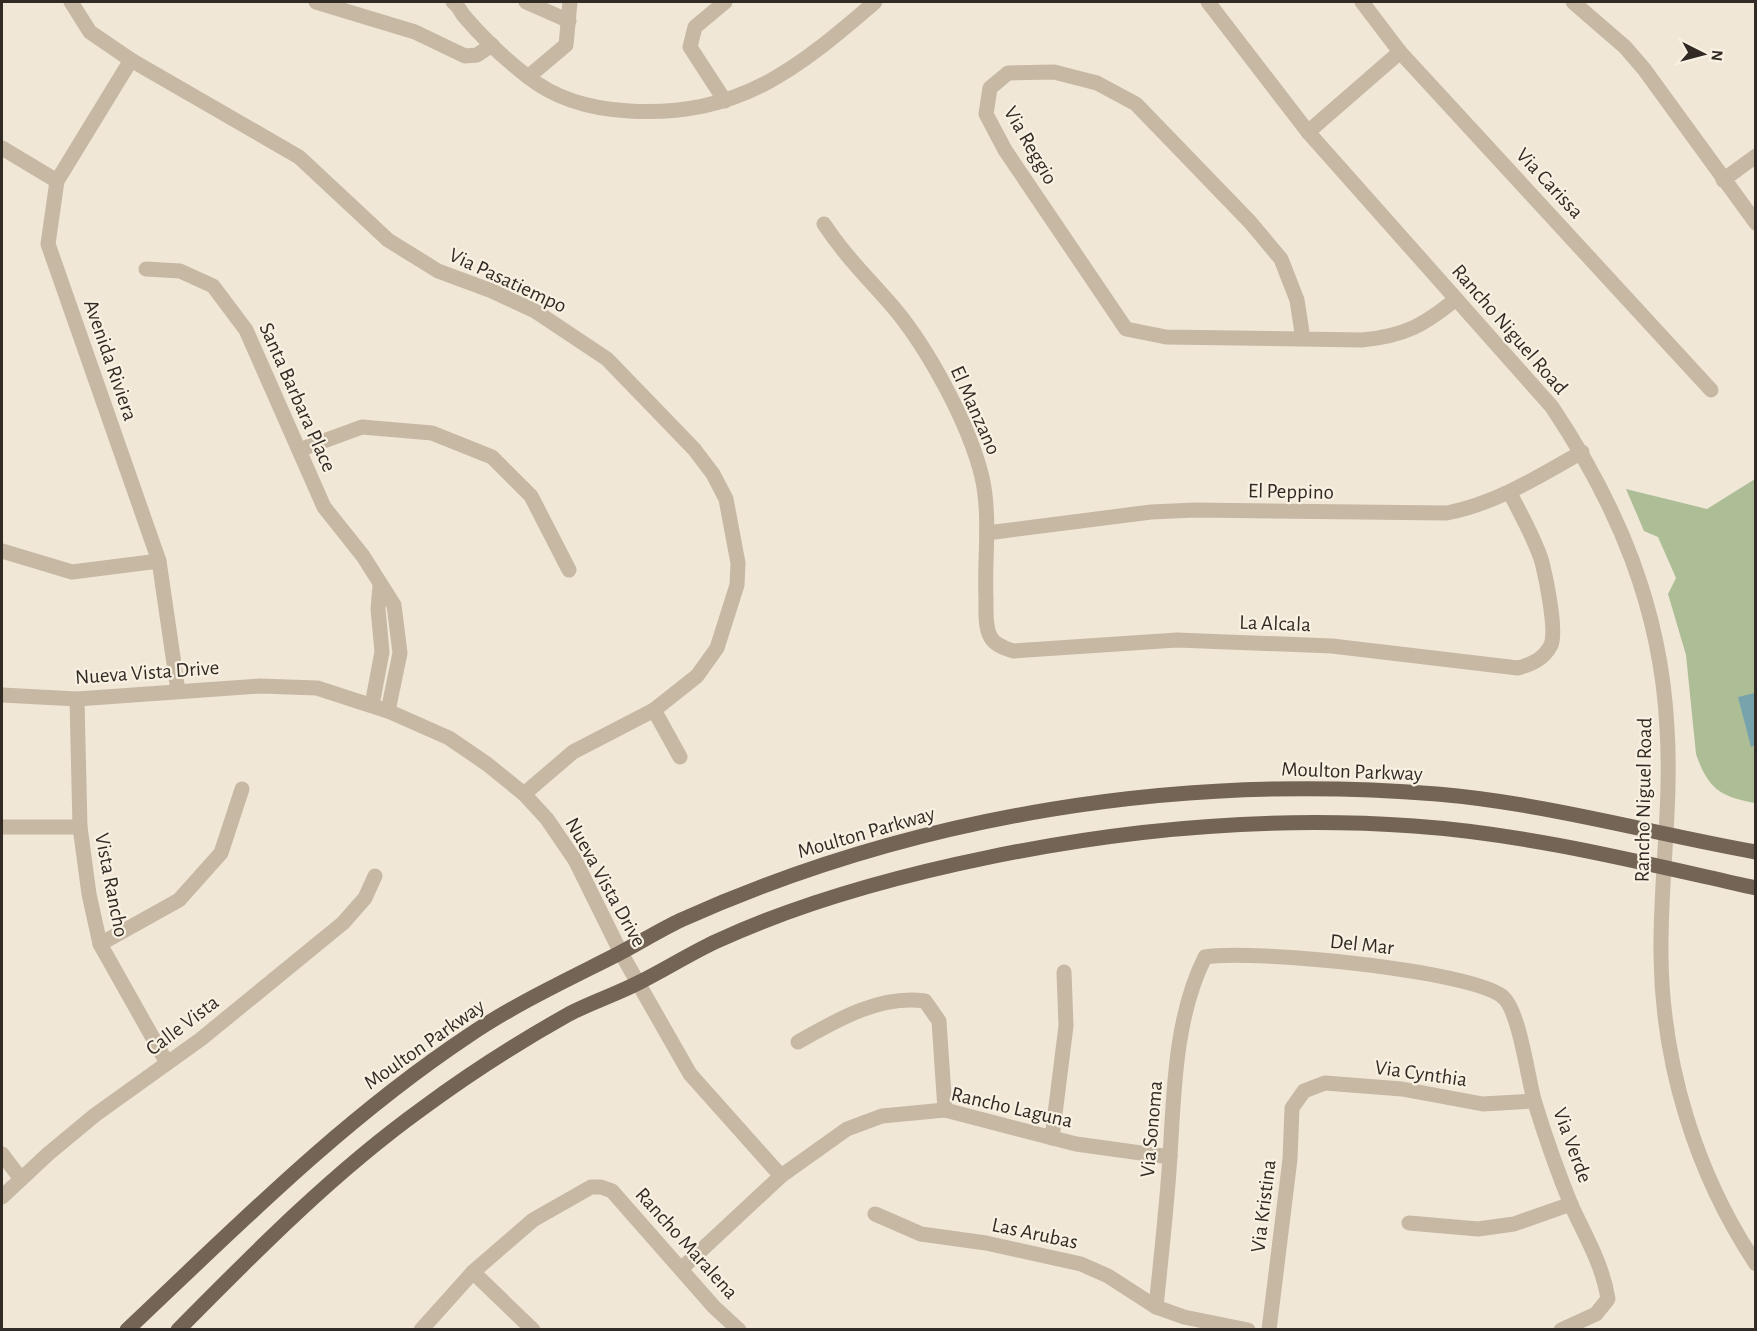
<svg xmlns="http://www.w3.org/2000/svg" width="1757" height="1331" viewBox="0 0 1757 1331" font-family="'Alegreya Sans',sans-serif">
<rect width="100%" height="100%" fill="#f0e7d7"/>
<!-- green -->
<path fill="#adbe97" d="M1755 479V803C1721 797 1708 789 1696 754L1686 655 1668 594 1676 578 1658 537 1644 531 1626 489 1707 509Z"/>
<!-- water -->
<polygon fill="#77a3ac" points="1755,693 1755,745 1751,747 1738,697"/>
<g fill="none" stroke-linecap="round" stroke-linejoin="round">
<!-- minor -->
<g stroke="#c7b8a3" stroke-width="15">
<polyline points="71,2 90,32 131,60 299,157 388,240 438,271 492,291 535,311 607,359 694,449 713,474 726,499 738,563 737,585 717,648 697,676 654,710 573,752 524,794"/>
<polyline points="316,2 415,32 465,56 477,55 492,45"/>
<path d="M453 2C458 5 460 11 464 16 482 37 505 59 527 76 555 99 593 109 629 111 739 117 796 70 875 2"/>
<polyline points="526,2 569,21"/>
<polyline points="725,2 695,27 690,47 725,101"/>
<polyline points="1362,2 1400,52 1711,390"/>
<polyline points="1573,2 1625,47 1644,69 1756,223"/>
<polyline points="131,60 57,181 48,244 159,561 178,691"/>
<polyline points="528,77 566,45 570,2"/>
<polyline points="1308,132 1400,52"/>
<polyline points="2,148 57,181"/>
<polyline points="1723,180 1756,156"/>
<path d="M824 224C845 256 869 279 894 308 929 350 969 424 982 477 991 517 984 560 986 600 986 612 985 626 990 636 994 645 1005 648 1013 651L1177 640 1332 646 1518 668C1532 664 1544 659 1551 645 1557 630 1546 578 1542 562 1535 539 1521 515 1510 493"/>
<polyline points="146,269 180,271 213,286 246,330 324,507 363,556 394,605 400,653 388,711"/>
<path d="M1303 339 1297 300 1281 259 1250 222 1136 104 1097 83 1054 72 1008 73 990 88 986 114 1005 150 1126 329 1166 337 1362 340C1405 336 1424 325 1456 299"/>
<polyline points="299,450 362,427 432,433 492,457 531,496 569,570"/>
<path d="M987 533 1151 512 1195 510 1447 513C1497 503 1538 477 1582 452"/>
<polyline points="2,551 72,572 159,561"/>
<polyline points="77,699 80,827 89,894 100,944 167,1063"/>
<polyline points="372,705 382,652 378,609 380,586"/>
<polyline points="654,710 680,757"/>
<polyline points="2,827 80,827"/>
<polyline points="100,944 179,900 221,853 242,789"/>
<path d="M798 1042C837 1020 879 995 925 1001L939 1021 945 1110"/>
<polyline points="1052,1138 1066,1026 1064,972"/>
<polyline points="2,1154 21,1179"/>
<polyline points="2,1197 48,1154 95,1115 201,1039 343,923 365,898 375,876"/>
<polyline points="875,1214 921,1234 986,1243 1081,1264 1108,1276 1156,1307 1184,1317 1248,1330"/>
<polyline points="1409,1223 1478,1229 1514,1224 1571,1204"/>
<polyline points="681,1269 781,1176 847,1129 882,1116 945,1110 1076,1144 1170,1157"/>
<polyline points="473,1272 533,1330"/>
<path d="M1156 1307C1161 1257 1167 1206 1170 1156 1174 1090 1175 1017 1205 957 1249 949 1472 970 1503 997 1519 1010 1528 1078 1534 1100 1545 1136 1558 1173 1572 1207 1586 1237 1603 1266 1608 1299L1596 1314 1561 1330"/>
<polyline points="421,1330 473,1272 533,1220 591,1187 601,1187 612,1191 714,1307 739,1330"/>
<polyline points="1269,1330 1290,1159 1292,1108 1304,1091 1325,1083 1402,1089 1483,1104 1534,1101"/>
</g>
<!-- tertiary -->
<g stroke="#c7b8a3" stroke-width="15">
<path d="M1208 2 1308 132 1552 407C1618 506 1661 608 1667 728 1672 804 1660 880 1661 955 1662 1064 1696 1174 1756 1264"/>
<polyline points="2,695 77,699 260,686 317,688 388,711 449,738 487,764 524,794 547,819 575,860 621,953 690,1074 781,1176"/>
</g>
<!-- primary -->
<g stroke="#746456" stroke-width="15">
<path d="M127 1330C237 1226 342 1120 468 1036 515 1004 567 980 618 954 639 943 660 930 681 920 917 814 1180 773 1437 794 1544 803 1650 833 1756 852"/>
<path d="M178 1330C255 1252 334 1172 423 1108 469 1074 519 1042 569 1014 592 1002 617 994 640 982 666 969 691 953 717 941 804 901 897 876 990 857 1130 828 1271 816 1414 826 1529 834 1643 863 1756 888"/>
</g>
</g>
<g text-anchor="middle" stroke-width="4.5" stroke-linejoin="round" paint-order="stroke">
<!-- street labels -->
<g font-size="21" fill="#322b25" stroke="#f8f1e2">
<text transform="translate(1031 145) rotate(60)" y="7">Via Reggio</text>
<text transform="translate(1550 183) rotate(47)" y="7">Via Carissa</text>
<text transform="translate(508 280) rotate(25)" y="7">Via Pasatiempo</text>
<text transform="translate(1510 329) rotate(49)" y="7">Rancho Niguel Road</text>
<text transform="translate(111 360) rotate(71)" y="7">Avenida Riviera</text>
<text transform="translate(298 397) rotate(66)" y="7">Santa Barbara Place</text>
<text transform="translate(976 410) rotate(66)" y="7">El Manzano</text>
<text transform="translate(1291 491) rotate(1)" y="7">El Peppino</text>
<text transform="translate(1275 623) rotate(2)" y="7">La Alcala</text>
<text transform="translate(147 672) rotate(-4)" y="7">Nueva Vista Drive</text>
<text transform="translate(1352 771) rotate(2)" y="7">Moulton Parkway</text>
<text transform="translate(1643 800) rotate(-89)" y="7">Rancho Niguel Road</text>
<text transform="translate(866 832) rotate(-16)" y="7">Moulton Parkway</text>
<text transform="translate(606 882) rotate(61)" y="7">Nueva Vista Drive</text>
<text transform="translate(112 885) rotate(79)" y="7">Vista Rancho</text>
<text transform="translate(1362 944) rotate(6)" y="7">Del Mar</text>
<text transform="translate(182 1025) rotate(-37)" y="7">Calle Vista</text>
<text transform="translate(424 1044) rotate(-35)" y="7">Moulton Parkway</text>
<text transform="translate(1421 1073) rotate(8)" y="7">Via Cynthia</text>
<text transform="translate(1012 1107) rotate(13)" y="7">Rancho Laguna</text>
<text transform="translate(1151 1129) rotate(-85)" y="7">Via Sonoma</text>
<text transform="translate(1573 1145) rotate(70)" y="7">Via Verde</text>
<text transform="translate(1263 1206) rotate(-83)" y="7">Via Kristina</text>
<text transform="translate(1035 1233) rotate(12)" y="7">Las Arubas</text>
<text transform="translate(687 1243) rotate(48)" y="7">Rancho Maralena</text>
</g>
</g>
<!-- border -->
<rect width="1757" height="1331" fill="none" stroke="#322b25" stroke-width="6"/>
<!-- north arrow -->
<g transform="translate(1703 54) rotate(96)" stroke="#f8f1e2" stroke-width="4.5" paint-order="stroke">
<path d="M0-4.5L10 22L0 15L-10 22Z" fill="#322b25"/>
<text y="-9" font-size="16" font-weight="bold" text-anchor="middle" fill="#322b25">N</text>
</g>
</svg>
